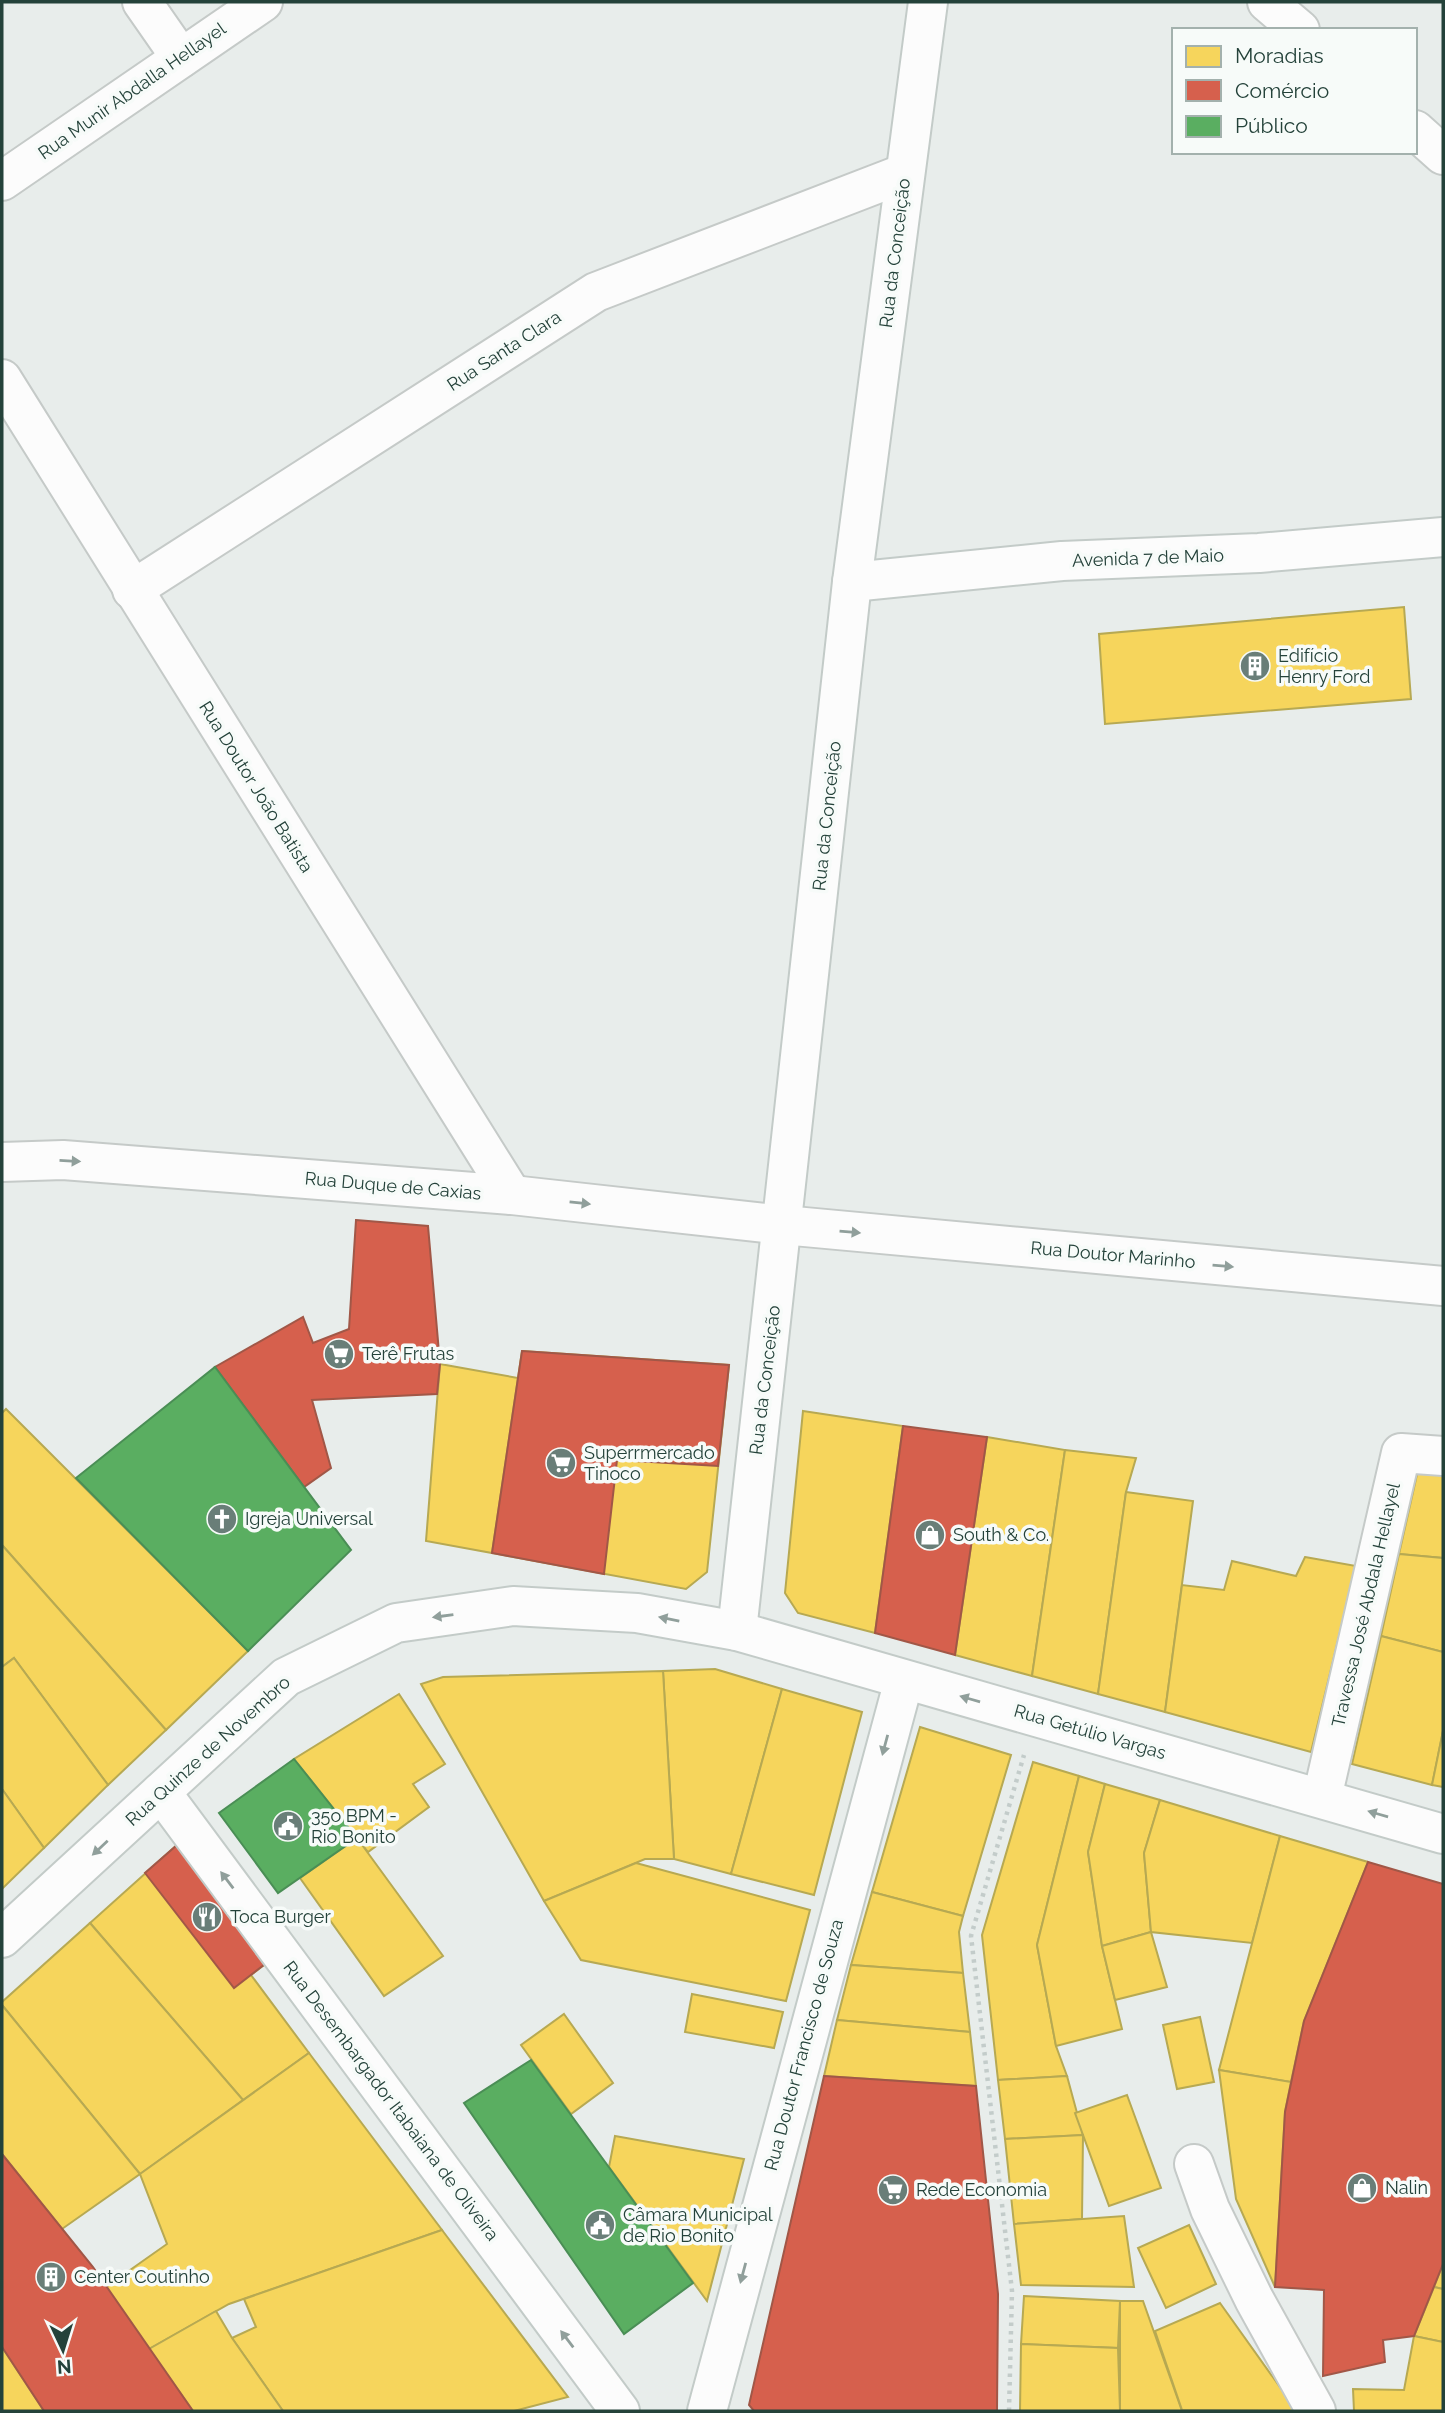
<svg xmlns="http://www.w3.org/2000/svg" width="1445" height="2413" viewBox="0 0 1445 2413" font-family="Raleway,sans-serif">
<rect width="100%" height="100%" fill="#e8edeb"/>
<!-- homes -->
<g fill="#f6d55c" stroke="#b7a952" stroke-width="2">
<polygon points="1404,607 1411,699 1105,724 1099,634"/>
<polygon points="522,1351 729,1365 707,1572 686,1589 492,1553"/>
<polygon points="440,1364 518,1378 492,1553 426,1541"/>
<polygon points="6,1409 248,1651 166,1730 2,1545 2,1413"/>
<polygon points="803,1411 903,1426 875,1633 798,1613 785,1593"/>
<polygon points="987,1437 1065,1450 1032,1676 955,1655"/>
<polygon points="1065,1450 1136,1458 1126,1492 1098,1694 1032,1676"/>
<polygon points="1418,1470 1443,1472 1443,1558 1399,1554"/>
<polygon points="1126,1492 1193,1501 1165,1712 1098,1694"/>
<polygon points="2,1545 166,1730 108,1785 14,1658 2,1667"/>
<polygon points="1399,1554 1443,1558 1443,1652 1381,1636"/>
<polygon points="1305,1557 1356,1566 1311,1752 1165,1712 1182,1585 1224,1590 1232,1561 1296,1576"/>
<polygon points="1381,1636 1443,1652 1443,1731 1432,1785 1352,1764"/>
<polygon points="14,1658 108,1785 44,1848 2,1789 2,1667"/>
<polygon points="715,1669 782,1689 731,1874 674,1859 663,1671"/>
<polygon points="663,1671 674,1859 645,1859 544,1901 421,1684 443,1677"/>
<polygon points="782,1689 862,1712 814,1895 731,1874"/>
<polygon points="399,1694 445,1764 413,1784 429,1807 368,1852 294,1759"/>
<polygon points="920,1727 1011,1755 963,1916 872,1892"/>
<polygon points="1443,1731 1443,1787 1432,1785"/>
<polygon points="1033,1762 1079,1776 1037,1945 1056,2046 1067,2076 998,2080 982,1935"/>
<polygon points="1079,1776 1105,1784 1088,1852 1102,1946 1122,2029 1056,2046 1037,1945"/>
<polygon points="1105,1784 1160,1800 1144,1853 1151,1932 1102,1946 1088,1852"/>
<polygon points="2,1789 44,1848 2,1889"/>
<polygon points="1160,1800 1280,1836 1252,1943 1151,1932 1144,1853"/>
<polygon points="1280,1836 1368,1862 1304,2021 1291,2082 1219,2070"/>
<polygon points="357,1838 443,1956 384,1996 300,1878"/>
<polygon points="177,1845 269,1961 251,1975 309,2053 243,2100 90,1923"/>
<polygon points="636,1863 810,1910 786,2001 581,1960 544,1901"/>
<polygon points="872,1892 963,1916 959,1932 963,1973 851,1965"/>
<polygon points="90,1923 243,2100 140,2174 2,2005 2,2002"/>
<polygon points="1151,1932 1167,1987 1115,2000 1102,1946"/>
<polygon points="851,1965 963,1973 970,2032 837,2020"/>
<polygon points="692,1994 783,2012 774,2048 685,2032"/>
<polygon points="2,2005 140,2174 62,2229 2,2154"/>
<polygon points="564,2014 613,2083 571,2114 521,2045"/>
<polygon points="1200,2017 1214,2082 1177,2089 1163,2025"/>
<polygon points="837,2020 970,2032 976,2086 824,2076"/>
<polygon points="309,2053 442,2230 229,2304 149,2349 106,2287 167,2244 140,2174"/>
<polygon points="1219,2070 1291,2082 1285,2112 1275,2287 1236,2199"/>
<polygon points="1067,2076 1083,2135 1005,2139 998,2080"/>
<polygon points="1127,2095 1161,2188 1109,2206 1075,2113"/>
<polygon points="1083,2135 1082,2219 1014,2224 1005,2139"/>
<polygon points="615,2136 744,2159 707,2301 609,2167"/>
<polygon points="1124,2216 1134,2287 1021,2285 1014,2224"/>
<polygon points="1189,2225 1216,2284 1166,2308 1138,2248"/>
<polygon points="442,2230 568,2397 514,2411 283,2411 232,2338 256,2327 244,2299"/>
<polygon points="1443,2264 1443,2289 1434,2287"/>
<polygon points="1434,2287 1443,2289 1443,2342 1414,2336"/>
<polygon points="1024,2296 1120,2301 1118,2348 1021,2344"/>
<polygon points="1120,2301 1143,2301 1182,2411 1120,2411"/>
<polygon points="1220,2303 1297,2411 1182,2410 1155,2331"/>
<polygon points="216,2311 232,2338 283,2411 193,2411 149,2349"/>
<polygon points="1414,2336 1443,2342 1443,2411 1354,2411 1353,2389 1404,2390"/>
<polygon points="1021,2344 1118,2348 1120,2411 1020,2411"/>
<polygon points="2,2347 44,2411 2,2411"/>
</g>
<!-- shops -->
<g fill="#d6604d" stroke="#a15747" stroke-width="2">
<polygon points="356,1220 428,1226 440,1364 437,1394 312,1400 331,1468 304,1487 215,1367 303,1317 313,1343 349,1329"/>
<polygon points="522,1351 729,1365 718,1466 617,1460 604,1574 492,1553"/>
<polygon points="903,1426 987,1437 955,1655 875,1633"/>
<polygon points="177,1845 269,1961 234,1988 145,1873"/>
<polygon points="1368,1862 1443,1884 1443,2264 1414,2336 1383,2340 1385,2362 1323,2376 1324,2290 1275,2287 1285,2112 1304,2021"/>
<polygon points="824,2076 976,2086 998,2294 997,2411 754,2411 749,2405"/>
<polygon points="2,2154 93,2267 193,2411 44,2411 2,2347"/>
</g>
<!-- public -->
<g fill="#5aae61" stroke="#4a8e55" stroke-width="2">
<polygon points="215,1367 351,1550 248,1651 76,1478"/>
<polygon points="294,1759 357,1838 278,1893 219,1813"/>
<polygon points="531,2060 693,2283 624,2334 464,2103"/>
</g>
<g fill="none" stroke-linecap="round" stroke-linejoin="round">
<!-- minor casing -->
<g stroke="#c5cac8" stroke-width="42">
<g id="minor">
<polyline points="142,2 181,58"/>
<polyline points="2,181 263,2"/>
<polyline points="2,379 512,1195"/>
<polyline points="132,590 596,292 905,173"/>
<polyline points="1322,1798 1401,1453 1443,1456"/>
<polyline points="1194,2164 1210,2209 1254,2299 1316,2411"/>
</g>
</g>
<!-- tertiary casing -->
<g stroke="#c5cac8" stroke-width="42">
<g id="tertiary">
<polyline points="1267,2 1300,30"/>
<polyline points="1415,130 1443,155"/>
<polyline points="2,1162 63,1160 512,1195 783,1225 1443,1286"/>
</g>
</g>
<!-- secondary casing -->
<g stroke="#c3cbc8" stroke-width="42">
<g id="secondary">
<polyline points="852,582 1062,561 1259,553 1443,537"/>
<polyline points="737,1631 852,582 928,2"/>
<polyline points="161,1792 620,2411"/>
<polyline points="2,1938 286,1677 396,1623 513,1606 637,1613 737,1631 1443,1834"/>
<polyline points="707,2411 904,1680"/>
</g>
</g>
<!-- path -->
<polyline stroke="#c3ccca" stroke-width="4.5" stroke-dasharray="3.5 5" stroke-linecap="butt" points="1009,2411 1012,2291 971,1936 1024,1755"/>
<!-- minor -->
<use href="#minor" stroke="#fcfcfc" stroke-width="38"/>
<!-- tertiary -->
<use href="#tertiary" stroke="#fcfcfc" stroke-width="38"/>
<!-- secondary -->
<use href="#secondary" stroke="#fcfcfc" stroke-width="38"/>
</g>
<!-- one-way arrows -->
<defs><path id="oneway-solid" d="M-6-.8H1V-3.2L6.5 0L1 3.2V.8H-6Z" transform="scale(1.75)"/></defs>
<g fill="#909f9b">
<use href="#oneway-solid" transform="translate(70 1161) rotate(3)"/>
<use href="#oneway-solid" transform="translate(580 1203) rotate(6)"/>
<use href="#oneway-solid" transform="translate(850 1232) rotate(5)"/>
<use href="#oneway-solid" transform="translate(1223 1266) rotate(5)"/>
<use href="#oneway-solid" transform="translate(443 1616) rotate(172)"/>
<use href="#oneway-solid" transform="translate(669 1619) rotate(-169)"/>
<use href="#oneway-solid" transform="translate(970 1699) rotate(-164)"/>
<use href="#oneway-solid" transform="translate(885 1745) rotate(105)"/>
<use href="#oneway-solid" transform="translate(1378 1814) rotate(-164)"/>
<use href="#oneway-solid" transform="translate(100 1848) rotate(137)"/>
<use href="#oneway-solid" transform="translate(227 1880) rotate(-127)"/>
<use href="#oneway-solid" transform="translate(743 2273) rotate(105)"/>
<use href="#oneway-solid" transform="translate(567 2339) rotate(-127)"/>
</g>
<!-- icons -->
<defs>
<g id="building-disc" transform="scale(1.575)"><circle r="9.5" fill="#697e78" stroke="#f7fbf9"/><path d="M-4-6H4V6H1V3H-1V6H-4ZM-2.5-4.3h1.7v1.8h-1.7ZM.8-4.3h1.7v1.8H.8ZM-2.5-1h1.7V.8h-1.7ZM.8-1h1.7V.8H.8Z" fill="#fff"/></g>
<g id="supermarket-disc" transform="scale(1.575)"><circle r="9.5" fill="#697e78" stroke="#f7fbf9"/><path d="M-6-5.5h2.5l.6 2H6L4.5 2H-2.5L-4.4-4H-6ZM-1.5 3.2a1.3 1.3 0 1 0 .1 0ZM3 3.2a1.3 1.3 0 1 0 .1 0Z" fill="#fff"/></g>
<g id="church-disc" transform="scale(1.575)"><circle r="9.5" fill="#697e78" stroke="#f7fbf9"/><path d="M-1.2-6h2.4v3.5h3.3v2.4h-3.3V6h-2.4V-.1h-3.3v-2.4h3.3Z" fill="#fff"/></g>
<g id="shop-disc" transform="scale(1.575)"><circle r="9.5" fill="#697e78" stroke="#f7fbf9"/><path d="M-5-2.5h2.3a2.7 3.5 0 0 1 5.4 0H5L5.5 6h-11ZM-1.5-2.5h3a1.5 2.3 0 0 0-3 0Z" fill="#fff"/></g>
<g id="civic-disc" transform="scale(1.575)"><circle r="9.5" fill="#697e78" stroke="#f7fbf9"/><path d="M-.6-6.5H3V-4.5H.6V-3L4-1V1h2V6H-6V1h2V-1L-.6-3ZM-1.2 2.5V6h2.4V2.5Z" fill="#fff"/></g>
<g id="restaurant-disc" transform="scale(1.575)"><circle r="9.5" fill="#697e78" stroke="#f7fbf9"/><path d="M-5-6h1v4h1v-4h1v4h1v-4h1v5L-1.5 .5V6h-2V.5L-5-1ZM5-6V6H3V1.5H1.5Q1.5-4 5-6Z" fill="#fff"/></g>
</defs>
<g fill-rule="evenodd">
<use href="#building-disc" x="1255" y="666"/>
<use href="#supermarket-disc" x="339" y="1354"/>
<use href="#supermarket-disc" x="561" y="1463"/>
<use href="#church-disc" x="222" y="1519"/>
<use href="#shop-disc" x="930" y="1535"/>
<use href="#civic-disc" x="288" y="1826"/>
<use href="#restaurant-disc" x="207" y="1917"/>
<use href="#shop-disc" x="1362" y="2188"/>
<use href="#supermarket-disc" x="893" y="2190"/>
<use href="#civic-disc" x="600" y="2225"/>
<use href="#building-disc" x="51" y="2277"/>
</g>
<g text-anchor="middle" stroke-width="7" stroke-linejoin="round" paint-order="stroke">
<!-- street labels -->
<g font-size="18" fill="#24423a" stroke="#f7fbf9">
<text transform="translate(132 91) rotate(-35)" y="6">Rua Munir Abdalla Hellayel</text>
<text transform="translate(895 253) rotate(-83)" y="6">Rua da Conceição</text>
<text transform="translate(504 351) rotate(-33)" y="6">Rua Santa Clara</text>
<text transform="translate(1148 558) rotate(-2)" y="6">Avenida 7 de Maio</text>
<text transform="translate(256 787) rotate(58)" y="6">Rua Doutor João Batista</text>
<text transform="translate(827 816) rotate(-84)" y="6">Rua da Conceição</text>
<text transform="translate(393 1186) rotate(5)" y="6">Rua Duque de Caxias</text>
<text transform="translate(1113 1255) rotate(5)" y="6">Rua Doutor Marinho</text>
<text transform="translate(765 1380) rotate(-83)" y="6">Rua da Conceição</text>
<text transform="translate(1366 1605) rotate(-77)" y="6">Travessa José Abdala Hellayel</text>
<text transform="translate(1090 1732) rotate(16)" y="6">Rua Getúlio Vargas</text>
<text transform="translate(208 1751) rotate(-42)" y="6">Rua Quinze de Novembro</text>
<text transform="translate(804 2045) rotate(-75)" y="6">Rua Doutor Francisco de Souza</text>
<text transform="translate(391 2101) rotate(53)" y="6">Rua Desembargador Itabaiana de Oliveira</text>
</g>
<!-- poi labels -->
<g font-size="18" fill="#24423a" stroke="#f7fbf9" text-anchor="start">
<text x="1278" y="662">Edifício<tspan x="1278" dy="21">Henry Ford</tspan></text>
<text x="362" y="1360">Terê Frutas</text>
<text x="584" y="1459">Superrmercado<tspan x="584" dy="21">Tinoco</tspan></text>
<text x="245" y="1525">Igreja Universal</text>
<text x="953" y="1541">South &amp; Co.</text>
<text x="311" y="1822">35o BPM -<tspan x="311" dy="21">Rio Bonito</tspan></text>
<text x="230" y="1923">Toca Burger</text>
<text x="1385" y="2194">Nalin</text>
<text x="916" y="2196">Rede Economia</text>
<text x="623" y="2221">Câmara Municipal<tspan x="623" dy="21">de Rio Bonito</tspan></text>
<text x="74" y="2283">Center Coutinho</text>
</g>
</g>
<!-- border -->
<rect width="1445" height="2413" fill="none" stroke="#24423a" stroke-width="7"/>
<!-- legend -->
<rect x="1172" y="28" width="245" height="126" fill="#f7fbf9" stroke="#a3b1ad" stroke-width="2"/>
<rect x="1186" y="46" width="35" height="21" fill="#f6d55c" stroke="#a3b1ad" stroke-width="2"/>
<text x="1235" y="63" font-size="21" fill="#24423a">Moradias</text>
<rect x="1186" y="80" width="35" height="21" fill="#d6604d" stroke="#a3b1ad" stroke-width="2"/>
<text x="1235" y="98" font-size="21" fill="#24423a">Comércio</text>
<rect x="1186" y="116" width="35" height="21" fill="#5aae61" stroke="#a3b1ad" stroke-width="2"/>
<text x="1235" y="133" font-size="21" fill="#24423a">Público</text>
<!-- north arrow -->
<g transform="translate(63 2350) rotate(176)" stroke="#f7fbf9" stroke-width="5" paint-order="stroke">
<path d="M0-5L12 26L0 18L-12 26Z" fill="#24423a"/>
<text y="-10" font-size="19" font-weight="bold" text-anchor="middle" fill="#24423a">N</text>
</g>
</svg>
